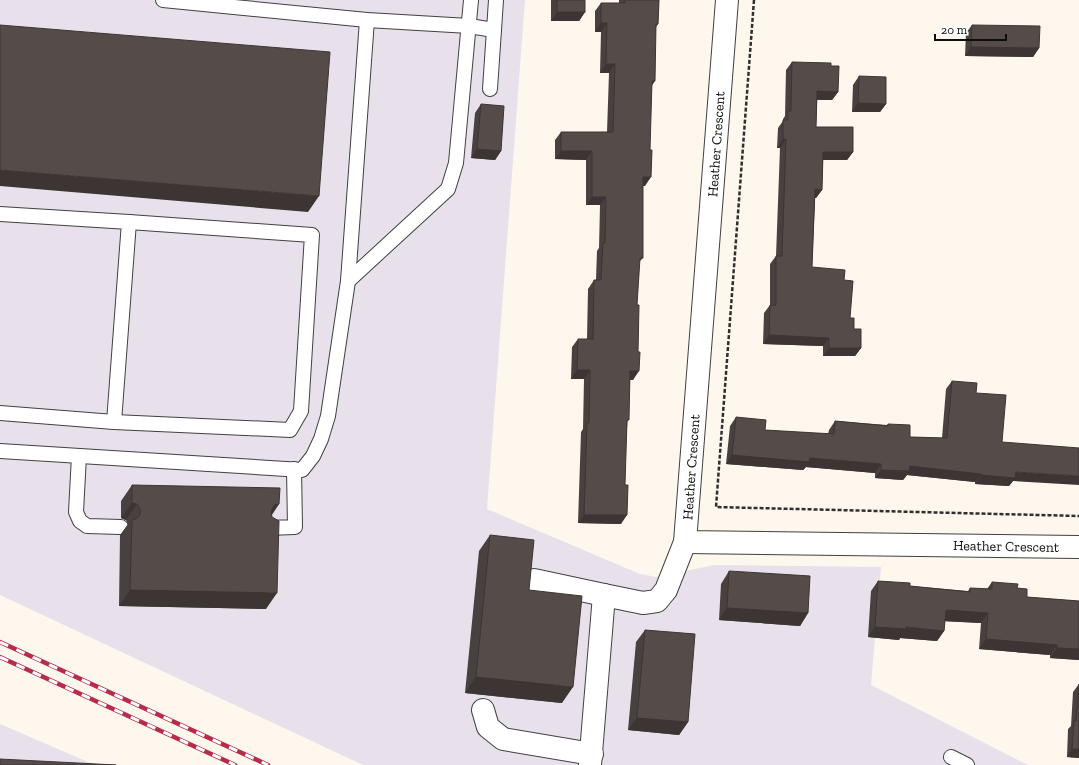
<svg xmlns="http://www.w3.org/2000/svg" width="1079" height="765" viewBox="0 0 1079 765" font-family="'Zilla Slab',serif">
<rect width="100%" height="100%" fill="#fef7ed"/>
<!-- industrial -->
<g fill="#e8e1eb">
<polygon points="0,0 525,0 487,509 640,574 657,577 714,565 881,567 871,685 1028,765 363,765 0,595"/>
<polygon points="0,724 95,765 0,765"/>
</g>
<g fill="none" stroke-linecap="round" stroke-linejoin="round">
<!-- service casing -->
<g stroke="#404040" stroke-width="16">
<g id="service">
<polyline points="163,0 367,20 469,26 494,30"/>
<polyline points="490,89 496,0"/>
<polyline points="0,214 129,222 114,422 0,413"/>
<polyline points="348,281 448,189 456,163 471,0"/>
<polyline points="114,422 290,430 301,411 312,235 129,222"/>
<polyline points="0,451 302,470 313,456 321,439 328,416 348,281 367,20"/>
<polyline points="79,456 76,512 80,521 87,526 121,527"/>
<polyline points="268,528 295,527 294,469"/>
<polyline points="951,757 967,765"/>
</g>
</g>
<!-- minor casing -->
<g stroke="#404040" stroke-width="24">
<g id="minor">
<polyline points="727,0 685,542 1079,547"/>
<polyline points="534,580 604,595"/>
<polyline points="483,710 488,727 503,739 592,754"/>
<polyline points="590,765 604,595 643,603 657,601 666,590 685,542"/>
</g>
</g>
<!-- path -->
<polyline stroke="#2f2f2f" stroke-width="2.5" stroke-dasharray="4 2" stroke-linecap="butt" points="754,0 716,507 1079,516"/>
<!-- service -->
<use href="#service" stroke="#fff" stroke-width="14"/>
<!-- minor -->
<use href="#minor" stroke="#fff" stroke-width="22"/>
<!-- rail casing -->
<g stroke="#b62c4e" stroke-width="4.5">
<g id="rail">
<polyline points="0,642 268,765"/>
<polyline points="0,657 235,765"/>
</g>
</g>
<!-- rail -->
<use href="#rail" stroke="#fff" stroke-width="3" stroke-dasharray="9" stroke-linecap="butt"/>
</g>
<!-- wall -->
<g fill="#494140">
<polygon points="551,0 585,0 585,12 579,21 551,21"/>
<polygon points="619,0 659,0 658,24 656,27 645,186 643,186 643,258 639,262 633,380 630,380 621,524 578,523 581,432 583,429 584,379 571,379 572,347 578,339 587,339 588,289 594,280 596,280 597,251 599,248 600,205 586,205 586,160 555,159 555,140 561,132 607,132 609,73 600,73 601,32 595,32 595,11 601,3 619,3"/>
<polygon points="972,25 1039,48 1033,57 965,56 966,33"/>
<polygon points="792,62 831,66 838,92 832,100 817,100 816,127 853,152 847,160 823,160 822,190 816,198 815,198 812,267 844,280 850,318 861,348 855,356 823,356 823,346 763,344 764,313 770,305 770,264 776,256 780,148 777,148 778,128 783,121 783,119 785,116 786,70"/>
<polygon points="859,76 886,104 880,112 852,112 853,85"/>
<polygon points="481,104 501,151 495,160 471,158 475,113"/>
<polygon points="952,381 976,393 1002,442 1013,481 1009,486 975,484 975,482 907,475 903,480 875,478 875,473 806,467 803,470 726,464 730,426 736,417 765,430 828,434 829,430 835,421 887,425 888,424 910,437 942,438 946,389"/>
<polygon points="132,485 279,504 272,515 266,609 119,606 120,535 128,524 126,520 121,518 121,501"/>
<polygon points="490,535 562,703 465,693 479,551"/>
<polygon points="729,571 808,613 800,626 719,620 721,584"/>
<polygon points="878,581 910,586 968,591 970,588 987,589 992,582 1017,588 1027,597 1079,601 1079,660 1050,658 1050,655 979,649 981,623 945,621 944,631 937,641 900,638 899,640 868,637 871,591"/>
<polygon points="645,630 688,722 679,735 628,730 636,642"/>
<polygon points="1079,684 1079,758 1067,757 1068,729 1071,726 1073,692"/>
</g>
<!-- shaded-wall -->
<g fill="#3c3534">
<polygon points="557,12 585,12 579,21 551,21"/>
<polygon points="601,23 607,23 601,32 595,32"/>
<polygon points="971,47 1039,48 1033,57 965,56"/>
<polygon points="606,64 615,64 609,73 600,73"/>
<polygon points="652,81 655,81 649,90"/>
<polygon points="817,91 838,92 832,100 811,99"/>
<polygon points="858,103 886,104 880,112 852,112"/>
<polygon points="783,139 786,139 780,148 777,148"/>
<polygon points="477,149 501,151 495,160 471,158"/>
<polygon points="561,151 592,151 586,160 555,159"/>
<polygon points="823,152 853,152 847,160 817,160"/>
<polygon points="0,170 319,196 308,212 0,186"/>
<polygon points="643,177 651,177 645,186 637,185"/>
<polygon points="815,189 822,190 816,198 809,198"/>
<polygon points="592,197 606,197 600,205 586,205"/>
<polygon points="769,335 829,338 823,346 763,344"/>
<polygon points="829,348 861,348 855,356 823,356"/>
<polygon points="577,370 590,370 584,379 571,379"/>
<polygon points="630,371 639,371 633,380 624,380"/>
<polygon points="732,455 810,458 881,464 875,473 806,467 803,470 726,464"/>
<polygon points="910,466 981,474 975,482 907,475 903,480 875,478 881,470"/>
<polygon points="1016,472 1079,476 1079,485 1013,481 1009,486 975,484 981,475"/>
<polygon points="132,503 137,504 126,520 121,518"/>
<polygon points="279,504 268,519 263,521 274,505"/>
<polygon points="584,515 627,515 621,524 578,523"/>
<polygon points="130,590 277,593 266,609 119,606"/>
<polygon points="727,608 808,613 800,626 719,620"/>
<polygon points="946,610 988,613 981,623 939,621"/>
<polygon points="875,627 906,627 944,631 937,641 900,638 899,640 868,637"/>
<polygon points="986,639 1057,645 1050,655 979,649"/>
<polygon points="1057,648 1079,649 1079,660 1050,658"/>
<polygon points="476,677 573,687 562,703 465,693"/>
<polygon points="637,718 688,722 679,735 628,730"/>
<polygon points="1072,749 1079,749 1079,758 1067,757"/>
</g>
<!-- building -->
<g fill="#554c4a" stroke="#3c3534">
<rect x="557" y="0" width="28" height="12"/>
<polygon points="625,0 659,0 658,24 656,24 655,81 652,81 650,150 652,150 651,177 643,177 643,258 640,258 637,305 639,305 638,352 640,352 639,371 630,371 629,420 627,420 625,485 628,485 627,515 584,515 587,423 589,423 590,370 577,370 578,339 593,339 594,280 601,280 603,243 605,243 606,197 592,197 592,151 561,151 561,132 613,132 615,64 606,64 607,23 601,23 601,3 625,3"/>
<polygon points="0,25 330,52 319,196 0,170"/>
<polygon points="972,25 1040,26 1039,48 971,47"/>
<polygon points="792,62 831,63 831,66 839,66 838,92 817,91 816,127 853,127 853,152 823,152 822,190 815,189 812,267 845,270 844,280 853,281 850,318 854,318 854,329 861,329 861,348 829,348 829,338 769,335 770,305 776,305 776,256 782,256 786,139 783,139 783,120 788,120 788,111 791,111"/>
<polygon points="859,76 886,77 886,104 858,103"/>
<polygon points="481,104 504,106 501,151 477,149"/>
<polygon points="952,381 977,383 976,393 1006,395 1002,442 1079,448 1079,476 1016,472 1015,478 981,475 981,474 910,466 909,471 881,470 881,464 810,458 809,462 732,455 736,417 766,420 765,430 834,434 835,421 888,426 888,424 910,425 910,437 947,438"/>
<polygon points="132,485 280,488 279,504 274,505 271,512 272,517 279,521 277,593 130,590 132,520 136,519 139,516 141,511 137,504 132,503"/>
<polygon points="490,535 534,540 529,590 582,596 573,687 476,677"/>
<polygon points="729,571 810,576 808,613 727,608"/>
<polygon points="878,581 910,583 910,586 970,592 970,588 992,589 992,582 1018,584 1017,588 1027,589 1027,597 1079,601 1079,649 1057,648 1057,645 986,639 988,613 946,610 944,631 906,627 906,629 875,627"/>
<polygon points="645,630 695,634 688,722 637,718"/>
<polygon points="1079,684 1079,749 1072,749 1074,721 1076,721"/>
<polygon points="0,759 116,765 0,765"/>
</g>
<g text-anchor="middle" stroke-width="4" stroke-linejoin="round" paint-order="stroke">
<!-- street labels -->
<g font-size="14" fill="#0d0d0d" stroke="#fff">
<text transform="translate(716 144) rotate(-86)" y="5">Heather Crescent</text>
<text transform="translate(691 467) rotate(-86)" y="5">Heather Crescent</text>
<text transform="translate(1006 546) rotate(1)" y="5">Heather Crescent</text>
</g>
</g>
<!-- scale -->
<path d="M935 34v6h71v-6" fill="none" stroke="#0d0d0d" stroke-width="2"/>
<text x="941" y="34" font-size="12" fill="#0d0d0d" stroke="#ffffff" stroke-width="3" paint-order="stroke">20 m</text>
</svg>
